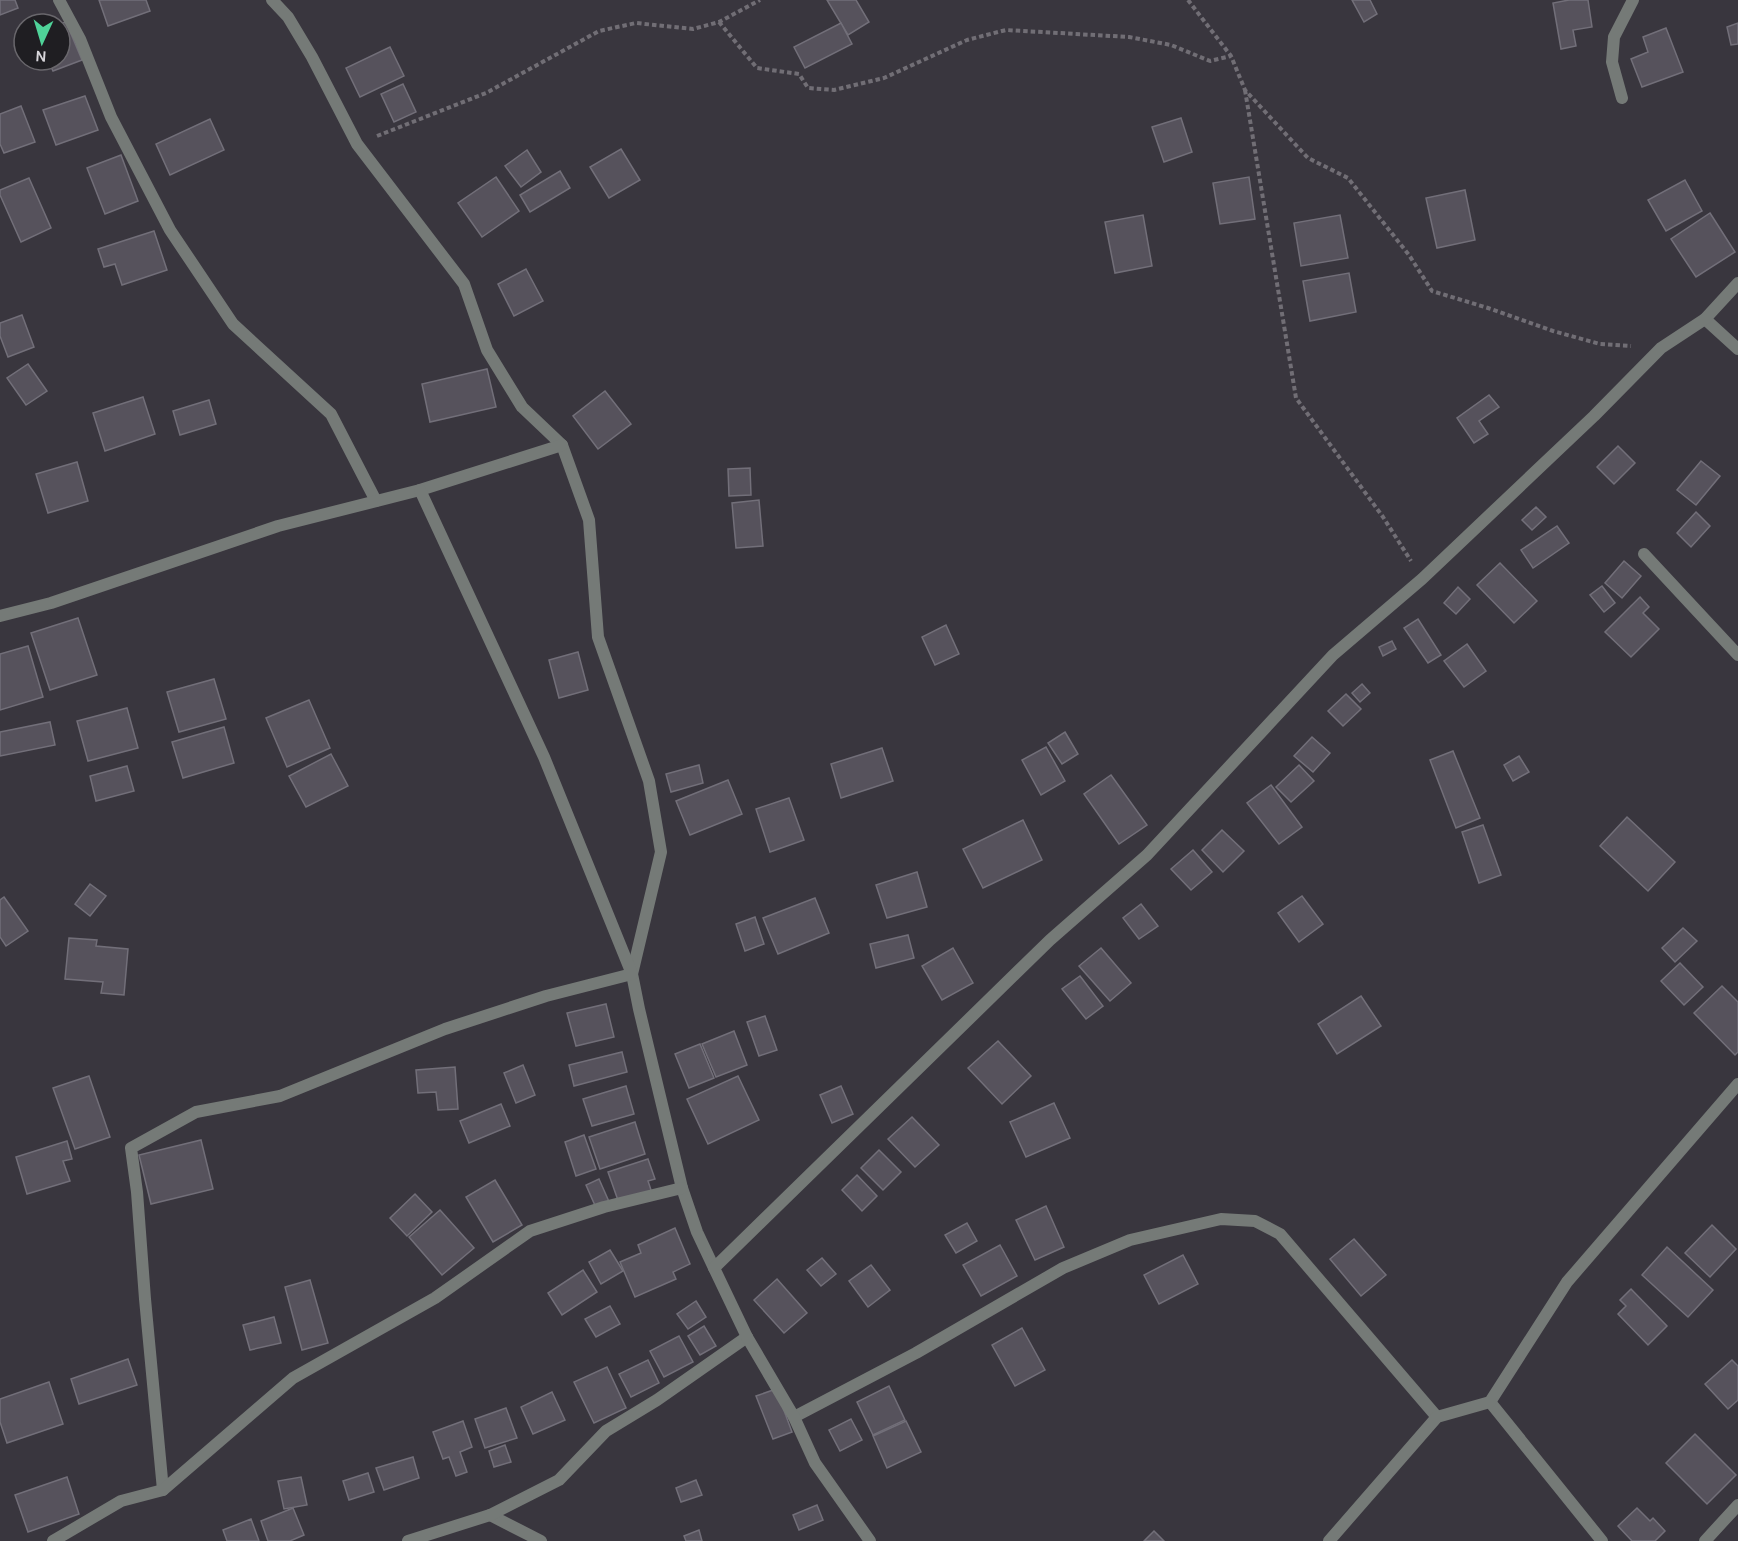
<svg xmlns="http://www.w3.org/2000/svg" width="1738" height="1541" viewBox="0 0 1738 1541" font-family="Karla,sans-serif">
<rect width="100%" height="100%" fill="#39363e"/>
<!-- building -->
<g fill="#56525c" stroke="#726f79" stroke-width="1.5">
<polygon points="0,0 15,0 18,8 0,15"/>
<polygon points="99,0 146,0 150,11 108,26"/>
<polygon points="827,0 856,0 869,22 848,35"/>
<polygon points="1352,0 1370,0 1377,14 1364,22"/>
<polygon points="1569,0 1588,0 1592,27 1573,30 1576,46 1561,49 1553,3"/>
<polygon points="66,22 82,60 53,71 48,60 60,60 60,24"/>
<polygon points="841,23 852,44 805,68 794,47"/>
<polygon points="1738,23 1738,44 1731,45 1727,27"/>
<polygon points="1666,28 1683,72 1642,87 1631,59 1648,52 1643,37"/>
<polygon points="390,47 404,76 360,97 346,68"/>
<polygon points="403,84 416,112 394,122 381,94"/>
<polygon points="85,96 98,130 56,145 43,110"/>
<polygon points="21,106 35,142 4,153 0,144 0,114"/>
<polygon points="1181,118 1192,152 1164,162 1152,127"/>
<polygon points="210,119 224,150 170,175 156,144"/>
<polygon points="621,149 640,180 609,198 590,167"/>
<polygon points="527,150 541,172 521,187 505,166"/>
<polygon points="121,155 138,201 105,214 87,168"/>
<polygon points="560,171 570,188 530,212 520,195"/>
<polygon points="496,177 519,211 482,237 458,203"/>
<polygon points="1249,177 1255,219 1220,224 1213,183"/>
<polygon points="29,178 51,228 21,242 0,195 0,190"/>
<polygon points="1685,180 1702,211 1666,231 1648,200"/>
<polygon points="1465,190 1475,240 1437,248 1426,198"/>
<polygon points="1710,213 1735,252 1696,277 1671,239"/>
<polygon points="1143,215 1152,266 1115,273 1105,222"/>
<polygon points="1340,215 1348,258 1301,266 1294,223"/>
<polygon points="154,231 167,270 122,285 115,264 104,267 98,249"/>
<polygon points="526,269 543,301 514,316 498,284"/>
<polygon points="1349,273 1356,312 1310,321 1303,281"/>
<polygon points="22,315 34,347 8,357 0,336 0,323"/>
<polygon points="28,364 47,391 26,405 7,378"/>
<polygon points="487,369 496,407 430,422 422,384"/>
<polygon points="605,391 631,424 598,449 573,416"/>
<polygon points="1489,395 1499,407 1479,421 1488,434 1474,443 1457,418"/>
<polygon points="143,397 155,434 105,451 93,413"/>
<polygon points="209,400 216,424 180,435 173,411"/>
<polygon points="1618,446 1635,463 1614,484 1597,467"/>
<polygon points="1701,461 1720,476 1696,505 1677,490"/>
<polygon points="77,462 88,501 48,513 36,474"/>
<polygon points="750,468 751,495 729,496 728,469"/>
<polygon points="759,500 763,546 736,548 732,503"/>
<polygon points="1536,507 1546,517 1532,530 1522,520"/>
<polygon points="1696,512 1710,526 1691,547 1677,533"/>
<polygon points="1557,526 1569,543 1533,568 1521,550"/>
<polygon points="1624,561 1641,576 1622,598 1605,583"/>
<polygon points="1500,563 1537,601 1514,623 1477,585"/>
<polygon points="1602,586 1615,603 1604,612 1590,595"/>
<polygon points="1458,587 1470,599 1456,614 1444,603"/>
<polygon points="1640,597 1649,607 1643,613 1659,629 1631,657 1605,632"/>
<polygon points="78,618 97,675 50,690 31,633"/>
<polygon points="1418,619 1441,655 1428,663 1404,628"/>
<polygon points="946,625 959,654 935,665 922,637"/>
<polygon points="1392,641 1396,649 1383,656 1379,647"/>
<polygon points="1467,644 1486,671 1464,687 1444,661"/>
<polygon points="28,646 43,697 0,710 0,654"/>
<polygon points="578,652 588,690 559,698 549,660"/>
<polygon points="214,679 226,719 179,732 167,692"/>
<polygon points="1362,684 1370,693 1360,702 1352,693"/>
<polygon points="1346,694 1361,709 1343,726 1328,711"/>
<polygon points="309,700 330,748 287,767 266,718"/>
<polygon points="127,708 138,748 88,761 77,721"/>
<polygon points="50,722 55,745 0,756 0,732"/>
<polygon points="224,727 234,763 183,778 172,742"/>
<polygon points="1065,732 1078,754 1062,764 1048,743"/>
<polygon points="1312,737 1330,753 1313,772 1294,756"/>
<polygon points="1046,747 1065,781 1041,795 1022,760"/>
<polygon points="882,748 893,781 841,798 831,764"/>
<polygon points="1453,751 1480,818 1456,828 1430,760"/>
<polygon points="331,754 348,786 306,807 289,776"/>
<polygon points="1519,756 1529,772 1513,781 1504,765"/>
<polygon points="699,765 703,783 671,792 666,774"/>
<polygon points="1299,765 1314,781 1291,802 1276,787"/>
<polygon points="127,766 134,791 96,801 90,776"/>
<polygon points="1111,775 1147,825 1119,844 1084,794"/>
<polygon points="728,780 742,814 690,835 676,801"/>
<polygon points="1271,785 1302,827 1279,844 1247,803"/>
<polygon points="789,798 804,840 770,852 756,809"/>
<polygon points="1627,817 1675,862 1648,891 1600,846"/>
<polygon points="1023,820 1042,860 983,888 963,849"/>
<polygon points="1483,825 1501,875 1479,883 1462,832"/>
<polygon points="1222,830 1244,851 1223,872 1202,850"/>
<polygon points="1193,850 1212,872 1191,890 1171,869"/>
<polygon points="917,872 927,907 887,918 876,885"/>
<polygon points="90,884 106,896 90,916 75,904"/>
<polygon points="1302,896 1323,924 1299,942 1278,913"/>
<polygon points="4,897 28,931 6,946 0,937 0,900"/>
<polygon points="815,898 829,933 778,954 763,918"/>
<polygon points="1141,904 1158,926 1139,939 1123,918"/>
<polygon points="755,917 764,944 745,951 736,924"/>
<polygon points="1683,928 1697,941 1675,962 1662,948"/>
<polygon points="908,935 914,958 876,968 870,944"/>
<polygon points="69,938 97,940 96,946 128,949 124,995 101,993 103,982 65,979"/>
<polygon points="953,948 973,983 942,1000 922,966"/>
<polygon points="1101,948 1131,983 1110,1001 1079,966"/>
<polygon points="1680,963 1703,987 1684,1005 1661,981"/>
<polygon points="1080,976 1103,1006 1086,1019 1062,989"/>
<polygon points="1722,986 1738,1002 1738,1052 1735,1055 1694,1013"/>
<polygon points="1361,996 1381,1026 1337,1054 1318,1024"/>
<polygon points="606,1004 614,1037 576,1046 567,1013"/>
<polygon points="765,1016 777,1050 759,1056 747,1022"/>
<polygon points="734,1031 747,1065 716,1077 702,1044"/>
<polygon points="998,1041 1031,1076 1002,1104 968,1068"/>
<polygon points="700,1044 714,1078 689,1088 675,1054"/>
<polygon points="622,1052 627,1072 574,1086 569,1065"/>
<polygon points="523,1065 535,1095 516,1103 504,1073"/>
<polygon points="455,1067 458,1109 438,1110 436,1092 418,1093 416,1070"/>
<polygon points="89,1076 110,1137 75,1149 53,1088"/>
<polygon points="738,1076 759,1120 708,1144 687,1099"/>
<polygon points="626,1086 634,1114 592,1126 583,1099"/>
<polygon points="841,1086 853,1114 832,1123 820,1095"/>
<polygon points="1054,1103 1070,1138 1026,1157 1010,1122"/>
<polygon points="501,1104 510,1126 469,1143 460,1121"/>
<polygon points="912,1117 939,1145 915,1167 888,1139"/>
<polygon points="635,1122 645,1154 600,1169 589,1137"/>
<polygon points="584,1135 596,1169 576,1176 565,1142"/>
<polygon points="201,1140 213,1189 151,1204 139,1155"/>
<polygon points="67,1141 72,1159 63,1161 70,1181 27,1194 16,1157"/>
<polygon points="879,1150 901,1172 883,1190 861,1168"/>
<polygon points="648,1159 655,1179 648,1181 653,1196 620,1206 608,1172"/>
<polygon points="857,1175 877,1196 862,1211 842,1190"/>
<polygon points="599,1179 610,1204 597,1210 586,1185"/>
<polygon points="495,1180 522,1225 493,1242 466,1197"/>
<polygon points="415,1194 432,1212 407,1236 390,1218"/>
<polygon points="1046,1206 1064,1247 1035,1260 1016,1220"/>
<polygon points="440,1210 474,1248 442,1275 409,1237"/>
<polygon points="967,1223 977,1241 956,1253 945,1235"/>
<polygon points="1712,1225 1736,1249 1710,1277 1685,1253"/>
<polygon points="675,1228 690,1264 673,1272 676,1279 635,1297 620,1262 641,1253 638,1245"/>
<polygon points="1354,1239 1386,1275 1361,1296 1330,1259"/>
<polygon points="1000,1245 1017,1276 981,1296 963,1265"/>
<polygon points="1667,1247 1713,1290 1688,1317 1642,1275"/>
<polygon points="610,1250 623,1271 601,1284 589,1262"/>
<polygon points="1183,1255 1198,1284 1159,1304 1144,1275"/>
<polygon points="822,1258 836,1274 821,1286 807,1270"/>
<polygon points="871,1265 890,1290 868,1307 849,1281"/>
<polygon points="583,1270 597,1292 562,1315 548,1293"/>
<polygon points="777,1279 807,1313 784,1333 754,1300"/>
<polygon points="310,1280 328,1343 302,1350 285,1287"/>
<polygon points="1631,1289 1667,1326 1648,1345 1618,1314 1626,1306 1620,1300"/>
<polygon points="696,1301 706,1317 688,1329 677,1314"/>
<polygon points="610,1306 620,1324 596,1337 585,1319"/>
<polygon points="274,1317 281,1343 250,1350 243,1325"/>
<polygon points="704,1326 716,1346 700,1355 688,1336"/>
<polygon points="1022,1328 1045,1370 1015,1386 992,1345"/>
<polygon points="679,1336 693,1362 664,1377 650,1351"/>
<polygon points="128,1359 137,1385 79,1404 71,1379"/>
<polygon points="648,1360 659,1383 631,1397 619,1374"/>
<polygon points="1732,1360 1738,1366 1738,1400 1728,1409 1705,1384"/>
<polygon points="607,1367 626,1408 594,1423 574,1382"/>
<polygon points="49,1382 63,1424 7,1443 0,1422 0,1399"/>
<polygon points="889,1386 905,1420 873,1435 857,1402"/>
<polygon points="776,1389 792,1432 773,1439 756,1396"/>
<polygon points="552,1392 565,1420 533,1434 521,1407"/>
<polygon points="506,1408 517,1438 485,1448 475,1419"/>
<polygon points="851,1419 862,1440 840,1451 829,1430"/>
<polygon points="463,1421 472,1447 460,1452 467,1472 456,1476 449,1457 443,1459 433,1432"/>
<polygon points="906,1421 921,1452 887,1468 873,1436"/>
<polygon points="1695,1434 1736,1475 1707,1504 1666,1463"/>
<polygon points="505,1445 511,1462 494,1467 489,1451"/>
<polygon points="413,1457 419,1478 384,1490 376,1468"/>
<polygon points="368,1473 374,1492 349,1500 343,1481"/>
<polygon points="67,1477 79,1514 28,1532 15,1495"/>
<polygon points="301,1477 307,1505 284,1509 278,1481"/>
<polygon points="696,1480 702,1495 681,1502 676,1488"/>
<polygon points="817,1505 823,1520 799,1530 793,1515"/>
<polygon points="293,1508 304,1535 290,1541 268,1541 261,1521"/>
<polygon points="1637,1508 1650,1521 1653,1518 1665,1531 1655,1541 1632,1541 1618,1526"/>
<polygon points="251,1519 259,1541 227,1541 223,1530"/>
<polygon points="699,1530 702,1541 686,1541 684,1536"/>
<polygon points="1154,1531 1164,1541 1144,1541"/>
</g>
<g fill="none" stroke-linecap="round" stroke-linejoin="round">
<!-- path -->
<g stroke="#716e75" stroke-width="4" stroke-dasharray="4.5 3" stroke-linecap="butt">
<polyline points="1188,0 1231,56 1245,90 1308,158 1348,178 1409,255 1432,291 1488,308 1553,331 1600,344 1631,346"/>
<polyline points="719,22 757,68 799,74 808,88 834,90 884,78 967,40 1006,30 1129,37 1171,45 1210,61 1231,56"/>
<polyline points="1245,90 1296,398 1383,517 1411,561"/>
<polyline points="377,136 486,93 599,31 636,23 693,29 719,22 760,0"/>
</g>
<!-- street -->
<g stroke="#757a77" stroke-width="12">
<polyline points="59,0 80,39 111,117 170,230 233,324 331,414 376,501"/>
<polyline points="272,0 288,17 312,57 357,144 464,284 487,350 522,407 562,445 589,520 598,637 649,781 661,852 632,974 639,1009 682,1188 697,1232 714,1268"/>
<polyline points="1622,98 1612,62 1614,37 1633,0"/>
<polyline points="1705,319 1738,349"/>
<polyline points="1644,554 1738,655"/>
<polyline points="0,616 51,603 278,526 420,490 562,445"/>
<polyline points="1490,1402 1602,1541"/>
<polyline points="794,1417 916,1353 1063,1268 1130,1240 1221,1219 1255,1221 1280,1234 1437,1417"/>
<polyline points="163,1490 145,1299 137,1192 131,1148 196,1112 280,1096 445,1029 546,996 632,974 544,757 420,490"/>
<polyline points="490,1515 541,1541"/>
<polyline points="53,1541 121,1501 163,1490 293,1378 435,1298 530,1231 604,1207 682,1188"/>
<polyline points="408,1541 490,1515 559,1480 606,1431 657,1400 747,1337"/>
<polyline points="870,1541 815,1463 794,1417 747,1337 714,1268 1050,940 1147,855 1333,655 1422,579 1594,416 1661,348 1705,319 1738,283"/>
<polyline points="1329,1541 1437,1417 1490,1402 1567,1282 1738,1084"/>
<polyline points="1705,1541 1738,1505"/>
</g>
</g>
<!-- north arrow -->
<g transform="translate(42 42) rotate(184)"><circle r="28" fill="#1f1e22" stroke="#69676c" stroke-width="1.5"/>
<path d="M0-4.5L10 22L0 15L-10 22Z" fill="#4fd399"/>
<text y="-9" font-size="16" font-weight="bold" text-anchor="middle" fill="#d7d5da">N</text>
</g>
</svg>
